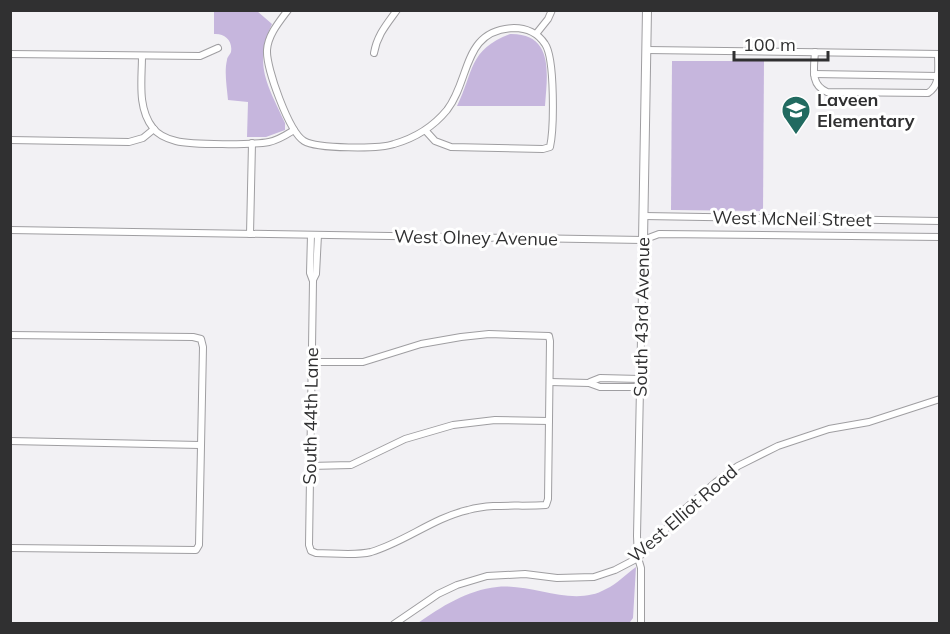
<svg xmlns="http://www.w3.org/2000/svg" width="950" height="634" viewBox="0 0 950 634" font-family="Mulish,sans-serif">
<rect width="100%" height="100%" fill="#f2f1f4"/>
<!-- green -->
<g fill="#c6b6dd">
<path d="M214 11H257L272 24C253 66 268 85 285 123V130L266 137H247L248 102 228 100C227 88 224 72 227 60 227 57 230 55 231 52 233 40 224 33 214 34Z"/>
<path d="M510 34C555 33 547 76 545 106H457C474 72 468 50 510 34Z"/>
<polygon points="672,61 764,61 763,211 671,210"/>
<path d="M636 567 633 618 630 622 418 623C441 607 467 590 497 587 532 583 573 608 606 589 617 584 626 574 636 567Z"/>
</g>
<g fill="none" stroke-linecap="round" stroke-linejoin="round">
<!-- minor casing -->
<g stroke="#9f9ea1" stroke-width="8">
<g id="minor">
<path d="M288 10C279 22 268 35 267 50 266 68 289 132 304 141 317 149 380 149 394 144 415 138 433 127 447 110 471 79 462 30 514 28 526 28 538 33 545 44 555 58 554 129 550 147L543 149 451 147 435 141 425 130"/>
<polyline points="536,34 548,19 552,10"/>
<polyline points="647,50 940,54"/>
<path d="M815 52C814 68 810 85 827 92L928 93C941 85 938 68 938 54"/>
<path d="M374 53C377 35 387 24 397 10"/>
<polyline points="10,54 200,56 218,48"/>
<path d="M142 56C142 79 137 108 153 128 158 135 168 139 176 141 191 145 254 145 269 142 279 140 286 135 294 130"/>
<polyline points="814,74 938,76"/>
<polyline points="10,140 129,142 143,138 154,129"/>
<polyline points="644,216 940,221"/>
<polyline points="10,230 643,240 659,234 940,237"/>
<polyline points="250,234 252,143"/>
<path d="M311 235 310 273 313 281 309 545 311 551 316 553C333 553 355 556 371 552 405 542 433 518 468 510 494 503 520 507 546 505L548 499 550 341 549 336 489 334 461 337 421 344 363 362H312"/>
<polyline points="313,280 316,274 318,235"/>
<polyline points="10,335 193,337 201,339 203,347 199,545 196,550 10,548"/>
<polyline points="550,382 589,383 600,387 640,387"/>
<polyline points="590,382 600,378 640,379"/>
<polyline points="10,441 200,445"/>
<polyline points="310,466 351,465 405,439 453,425 495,420 549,421"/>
<polyline points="394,624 438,594 457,585 487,576 525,574 557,578 594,577 615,570 638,558 686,508 716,482 738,466 778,446 829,429 869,422 940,399"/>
<polyline points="641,624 641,568 638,558 637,536 643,240"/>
</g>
</g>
<!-- tertiary casing -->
<g stroke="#9f9ea1" stroke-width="10">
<polyline id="tertiary" points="643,240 647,10"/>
</g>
<!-- minor -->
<use href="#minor" stroke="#fff" stroke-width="6"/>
<!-- tertiary -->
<use href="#tertiary" stroke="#fff" stroke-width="8"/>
</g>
<!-- icons -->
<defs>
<g id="school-pin" transform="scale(1.5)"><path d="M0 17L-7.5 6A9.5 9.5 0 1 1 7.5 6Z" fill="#216a60" stroke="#fff"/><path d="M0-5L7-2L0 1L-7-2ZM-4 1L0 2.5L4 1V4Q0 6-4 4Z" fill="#fff"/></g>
</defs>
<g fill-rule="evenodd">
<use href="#school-pin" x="796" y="110"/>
</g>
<g text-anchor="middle" stroke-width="6" stroke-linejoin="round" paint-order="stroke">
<!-- poi labels -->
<g font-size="18" font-weight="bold" fill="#303031" stroke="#fff" text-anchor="start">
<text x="817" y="106">Laveen<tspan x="817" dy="21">Elementary</tspan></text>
</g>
<!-- street labels -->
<g font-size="18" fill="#303031" stroke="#fff">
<text transform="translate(792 219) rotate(1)" y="6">West McNeil Street</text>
<text transform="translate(476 238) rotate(1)" y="6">West Olney Avenue</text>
<text transform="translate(642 317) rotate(-89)" y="6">South 43rd Avenue</text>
<text transform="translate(311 416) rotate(-89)" y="6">South 44th Lane</text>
<text transform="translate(683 514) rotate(-41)" y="6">West Elliot Road</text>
</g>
</g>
<!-- border -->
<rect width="950" height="634" fill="none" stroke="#303031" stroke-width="24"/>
<!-- scale -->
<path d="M734 51v9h94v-9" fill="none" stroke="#303031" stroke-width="3"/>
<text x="743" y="51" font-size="18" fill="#303031" stroke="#ffffff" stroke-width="4.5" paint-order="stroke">100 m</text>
</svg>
